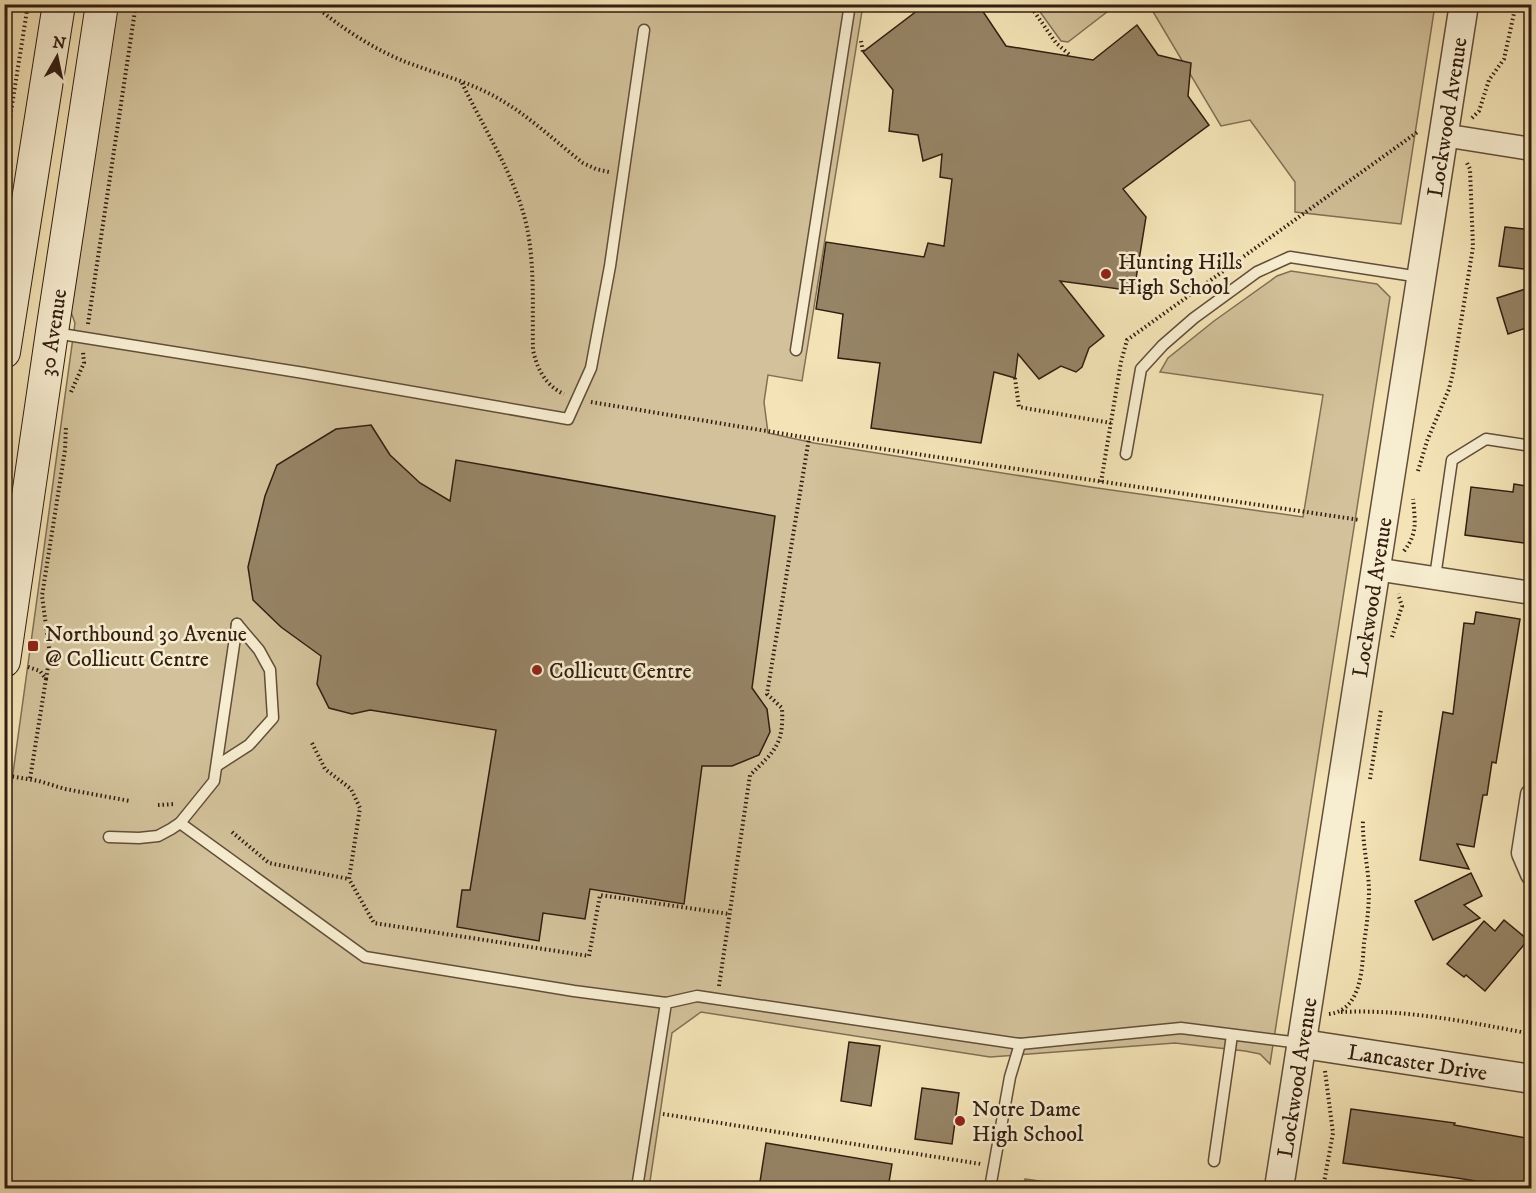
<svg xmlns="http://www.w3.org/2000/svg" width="1536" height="1193" viewBox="0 0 1536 1193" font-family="'IM FELL DW Pica',serif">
<rect width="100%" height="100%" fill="#f3e3b6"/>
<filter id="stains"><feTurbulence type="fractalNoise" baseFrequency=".00333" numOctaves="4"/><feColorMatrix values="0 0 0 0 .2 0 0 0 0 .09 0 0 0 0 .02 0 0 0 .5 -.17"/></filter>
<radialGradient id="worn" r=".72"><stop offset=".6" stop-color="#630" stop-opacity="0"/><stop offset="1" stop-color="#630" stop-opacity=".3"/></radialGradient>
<!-- green -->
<g fill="#d2c19a" stroke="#826f55" stroke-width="1.5">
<polygon points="113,5 863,5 802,381 768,375 764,402 768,433 814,443 1097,488 1303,517 1323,395 1160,372 1168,358 1214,321 1277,276 1291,271 1377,284 1390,297 1270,1064 1260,1054 1245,1051 1175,1043 990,1057 701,1012 672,1033 649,1188 5,1188 5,831 75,323 67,301"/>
<polygon points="1035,5 1116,5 1068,42 1061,41"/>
<polygon points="1149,5 1435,5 1401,224 1295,212 1295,182 1250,120 1221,126"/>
<polygon points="1025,1179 1089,1188 1024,1188"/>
</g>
<!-- building -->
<g fill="#968466" stroke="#321d10" stroke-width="1.5">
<polygon points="926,4 978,4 1006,46 1093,60 1137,25 1158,55 1191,63 1188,96 1209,125 1123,189 1146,217 1134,291 1060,281 1104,336 1089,348 1082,367 1076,372 1061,366 1039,379 1018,354 1015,378 994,372 981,443 871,428 880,363 838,358 843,314 816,309 826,242 924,257 928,243 944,246 952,179 940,177 942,154 923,161 918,135 889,131 893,90 863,52"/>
<polygon points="1505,227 1532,230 1532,270 1499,266"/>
<polygon points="1532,287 1532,326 1508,334 1497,298"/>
<polygon points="371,425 390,455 420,483 450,501 456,460 775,516 752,688 767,709 770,732 759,755 732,766 702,766 684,904 590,889 585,919 543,913 539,941 457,927 462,890 470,890 496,730 370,710 352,714 329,708 317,684 321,656 281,627 253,600 248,567 265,496 277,465 336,429"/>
<polygon points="1514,484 1532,487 1532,544 1465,535 1471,487 1513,492"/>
<polygon points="1476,612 1520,619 1496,763 1492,762 1487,795 1483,795 1474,847 1457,844 1469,869 1420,860 1443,712 1453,714 1464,623 1474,624"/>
<polygon points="1471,873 1482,896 1464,905 1480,918 1433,940 1415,901"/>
<polygon points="1504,920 1528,940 1485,991 1466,975 1464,977 1447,964 1484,921 1495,931"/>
<polygon points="849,1042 880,1046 871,1106 841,1101"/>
<polygon points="922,1088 959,1093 952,1144 915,1139"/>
<polygon points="1351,1109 1455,1123 1454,1125 1532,1139 1532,1188 1519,1188 1457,1178 1343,1163"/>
<polygon points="766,1143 892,1164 888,1188 759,1188"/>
</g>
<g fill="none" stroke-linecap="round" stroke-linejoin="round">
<!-- service casing -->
<g stroke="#624e3a" stroke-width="13">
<g id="service">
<polyline points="55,333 304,373 568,419 591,368 610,266 644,30"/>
<polyline points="796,350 850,4"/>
<polyline points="1126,454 1141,369 1163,345 1194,318 1257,272 1290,257 1420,277"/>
<polyline points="1435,577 1452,460 1486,439 1532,446"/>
<polyline points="218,765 249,745 273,718 270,670 259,650 237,624"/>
<polyline points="180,823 365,957 574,991 666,1003"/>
<polyline points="109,837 139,838 158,836 171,829 180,823 214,781 237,624"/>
<polyline points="1214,1161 1232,1035"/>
<polyline points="637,1188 666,1003 697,996 1020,1044 1181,1028 1300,1043"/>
<polyline points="990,1188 1010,1077 1020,1044"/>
</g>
</g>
<!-- minor casing -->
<g stroke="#624e3a" stroke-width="25">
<g id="minor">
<polyline points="1443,135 1532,149"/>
<polyline points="1375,569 1532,593"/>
<polyline points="1532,795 1523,853 1532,874"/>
</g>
</g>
<!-- tertiary casing -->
<g stroke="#624e3a" stroke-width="31">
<g id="tertiary">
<path id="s1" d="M1303 1044 1532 1079"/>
<path id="s2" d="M1279 1188 1464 4"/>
</g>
</g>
<!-- secondary casing -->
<g stroke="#321d10" stroke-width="34">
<g id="secondary">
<polyline points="4,352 59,4"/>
<path id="s3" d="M4 661 52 332 102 4"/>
</g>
</g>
<!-- path -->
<g stroke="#321d10" stroke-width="4" stroke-dasharray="1.5 3" stroke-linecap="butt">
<path d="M313 4C338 26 375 50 406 62 437 74 471 82 499 99 528 115 556 142 583 163L596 169 609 172"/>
<polyline points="1029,4 1056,43 1071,56"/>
<polyline points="861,41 863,52"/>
<path d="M462 83C482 125 510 168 523 212 536 254 532 307 533 350 537 369 546 386 564 394"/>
<polyline points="1472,118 1479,111 1489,80 1504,59 1516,4"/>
<polyline points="4,156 28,4"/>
<polyline points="88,324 136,4"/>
<polyline points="1015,378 1019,407 1111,423"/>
<polyline points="71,392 84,363 83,352"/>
<polyline points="591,402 809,438 1360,520"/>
<polyline points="1418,471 1427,441 1449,389 1453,372 1473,247 1470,169 1466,161"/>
<polyline points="1101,482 1121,362 1127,340 1419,131"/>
<path d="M1404 551C1418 533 1415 521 1413 499"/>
<polyline points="1392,637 1402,606 1398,594"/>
<polyline points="28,667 40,671 46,679 30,779"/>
<polyline points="46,679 50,655 42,596 65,450 66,426"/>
<polyline points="312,743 325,769 351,789 360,808 349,879 374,923 589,956 600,895 729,914"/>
<polyline points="4,778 9,776 39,781 65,789 130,801"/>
<polyline points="1370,779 1381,710"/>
<polyline points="158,805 175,804"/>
<polyline points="232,832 269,863 349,879"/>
<polyline points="4,854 7,855 10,863 4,874"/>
<path d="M719 986 750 775C775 751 784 744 782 708L767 694 809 438"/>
<path d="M1341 1012C1405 1009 1469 1022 1532 1034"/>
<path d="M1329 1014C1362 1010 1362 968 1364 943 1367 924 1369 907 1369 888 1368 865 1362 842 1363 819"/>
<polyline points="663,1114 981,1164"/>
<polyline points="1323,1188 1333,1133 1325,1071"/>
</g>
<!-- service -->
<use href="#service" stroke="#f7edd0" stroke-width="10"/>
<!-- minor -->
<use href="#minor" stroke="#f7edd0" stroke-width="22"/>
<!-- tertiary -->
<use href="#tertiary" stroke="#f7edd0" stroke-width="28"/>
<!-- secondary -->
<use href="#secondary" stroke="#f7edd0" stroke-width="32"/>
</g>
<!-- markers -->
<g fill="#8f2418" stroke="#f7edd0" stroke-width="2">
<circle cx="1106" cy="274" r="6"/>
<rect x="27" y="640" width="12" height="12" rx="3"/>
<circle cx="537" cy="670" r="6"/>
<circle cx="960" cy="1121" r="6"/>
</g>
<g text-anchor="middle" stroke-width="5" stroke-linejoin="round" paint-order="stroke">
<!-- street labels -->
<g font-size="22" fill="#321d10" stroke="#f7edd0">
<text dy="8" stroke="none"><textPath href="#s2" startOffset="1084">Lockwood Avenue</textPath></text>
<text dy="8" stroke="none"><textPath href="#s3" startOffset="332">30 Avenue</textPath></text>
<text dy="8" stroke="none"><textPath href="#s2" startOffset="598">Lockwood Avenue</textPath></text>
<text dy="8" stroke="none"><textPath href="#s1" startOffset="116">Lancaster Drive</textPath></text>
<text dy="8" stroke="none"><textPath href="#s2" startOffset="112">Lockwood Avenue</textPath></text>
</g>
<!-- poi labels -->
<g font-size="22" fill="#321d10" stroke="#f7edd0" text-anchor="start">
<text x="1118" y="269">Hunting Hills<tspan x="1118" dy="25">High School</tspan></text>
<text x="45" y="641">Northbound 30 Avenue<tspan x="45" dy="25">@ Collicutt Centre</tspan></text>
<text x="549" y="678">Collicutt Centre</text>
<text x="972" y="1116">Notre Dame<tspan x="972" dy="25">High School</tspan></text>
</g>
</g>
<!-- margin -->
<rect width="1536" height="1193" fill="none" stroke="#f3e3b6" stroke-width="24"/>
<rect x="6" y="6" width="1524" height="1181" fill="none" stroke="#321d10" stroke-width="3"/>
<rect x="12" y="12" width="1512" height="1169" fill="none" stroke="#321d10" stroke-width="1.5"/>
<!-- north arrow -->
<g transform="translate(57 57) rotate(9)" stroke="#f7edd0" stroke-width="4.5" paint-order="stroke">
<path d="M0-4.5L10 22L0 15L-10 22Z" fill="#321d10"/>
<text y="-9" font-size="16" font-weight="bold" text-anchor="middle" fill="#321d10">N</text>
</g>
<rect width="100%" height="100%" filter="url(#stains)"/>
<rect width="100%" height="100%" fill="url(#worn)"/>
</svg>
